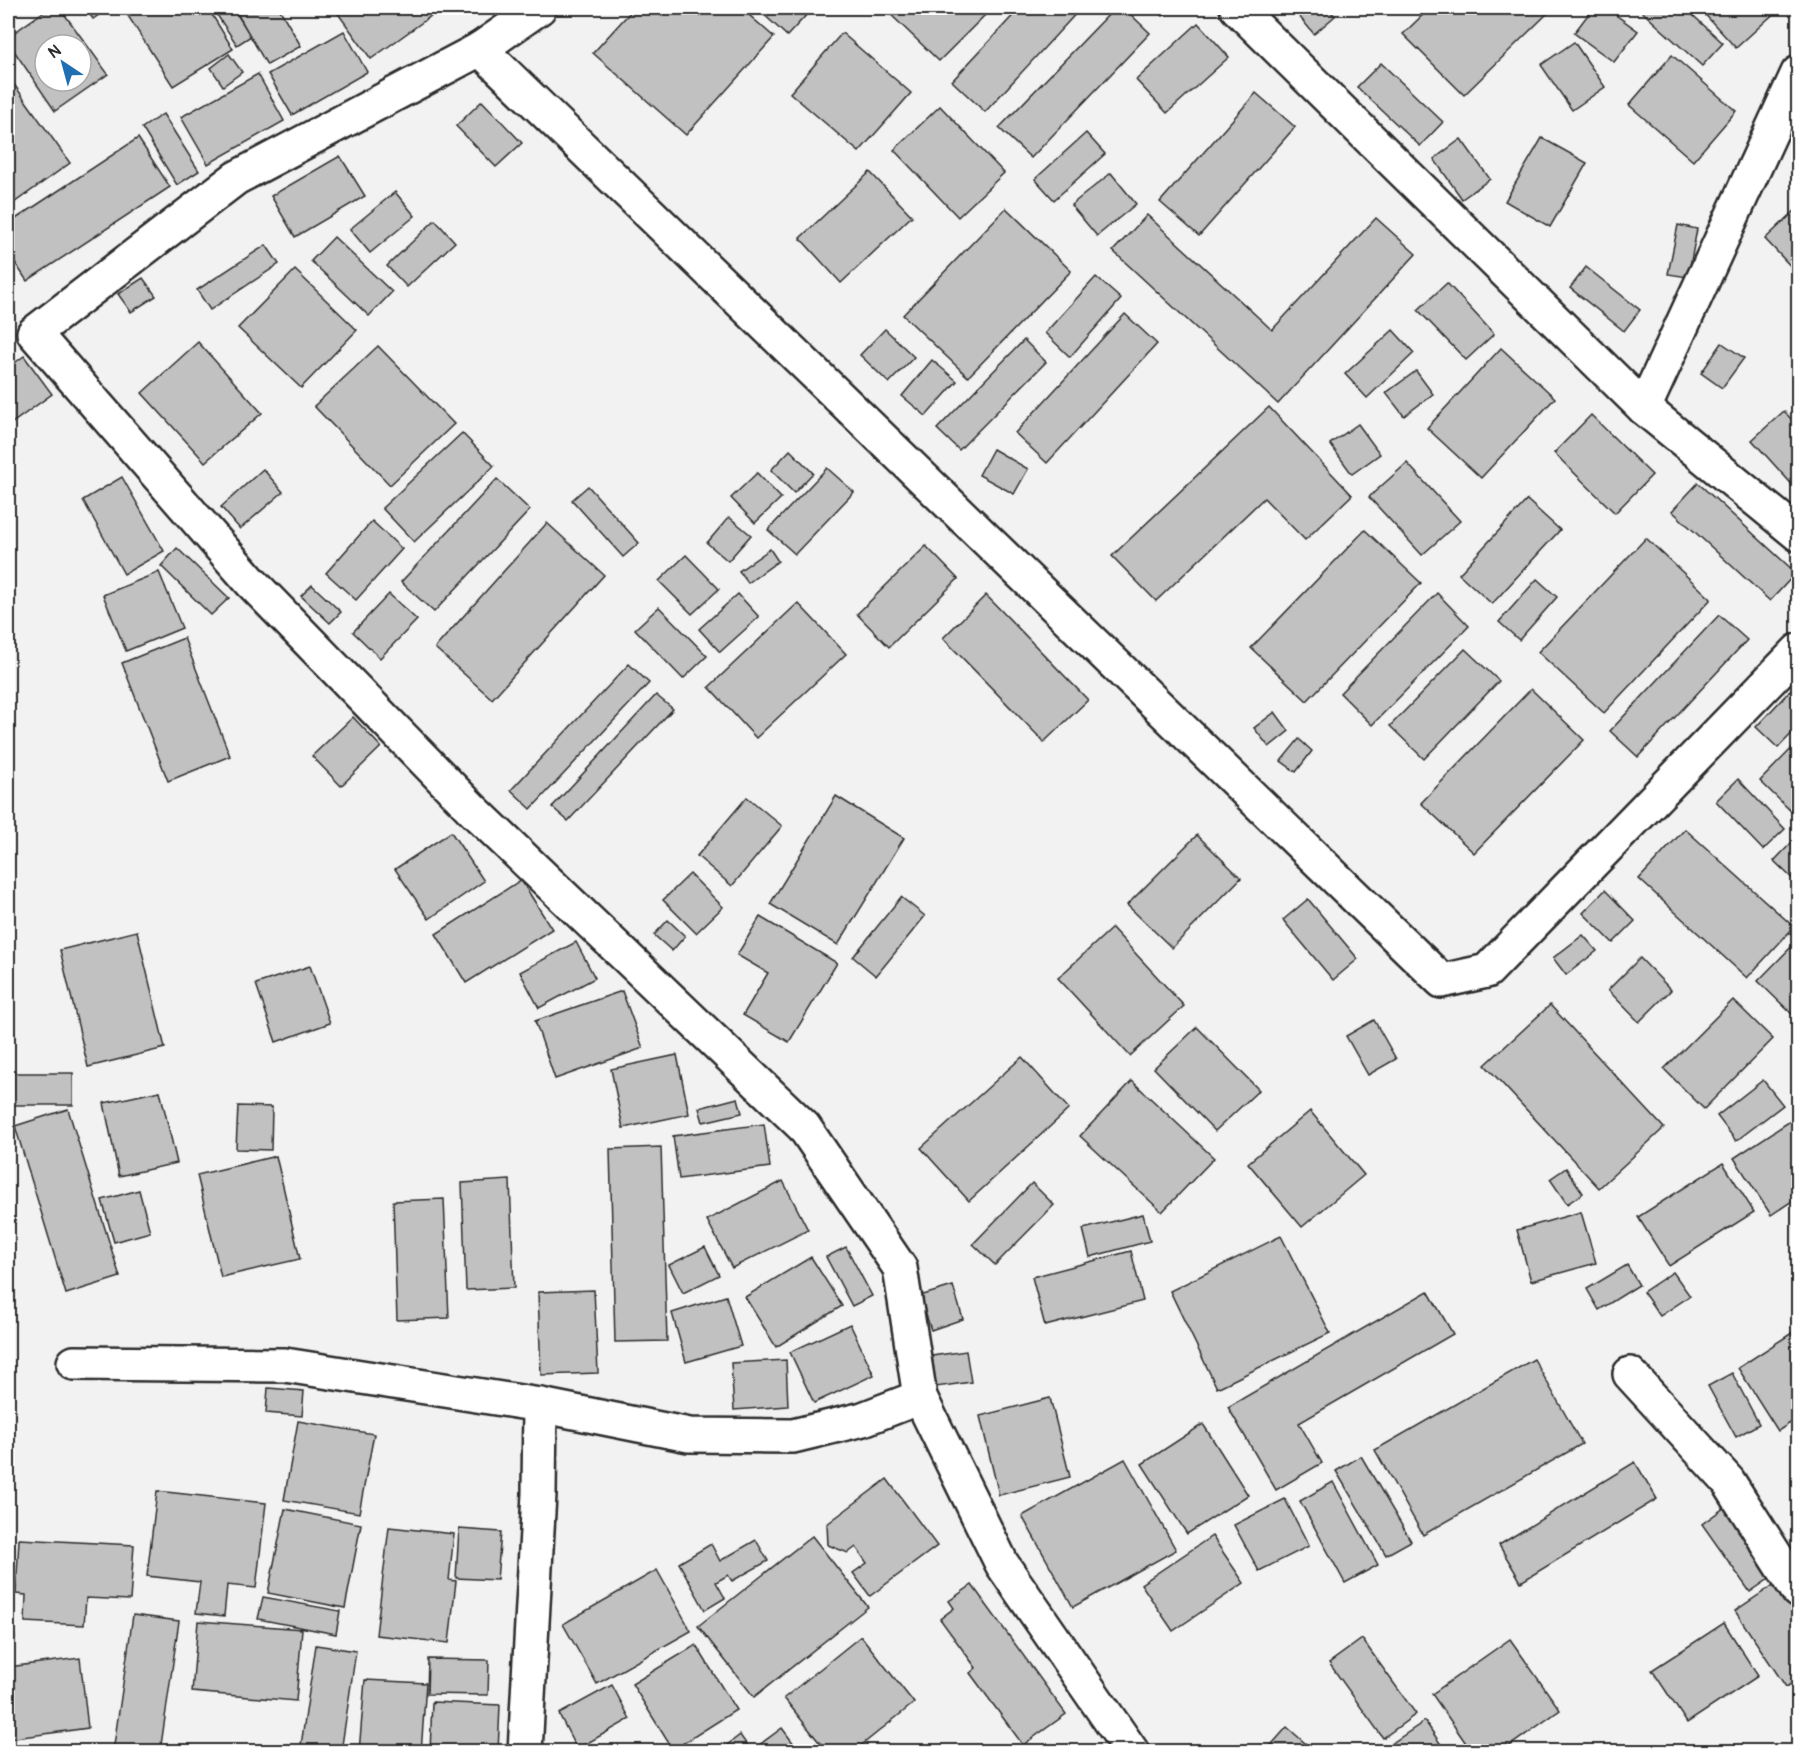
<svg xmlns="http://www.w3.org/2000/svg" width="1806" height="1759" viewBox="0 0 1806 1759" font-family="Pangolin,sans-serif">
<rect width="100%" height="100%" fill="#f2f2f2"/>
<filter id="ink" filterUnits="userSpaceOnUse"><feTurbulence type="fractalNoise" baseFrequency=".0167" numOctaves="2"/><feDisplacementMap in="SourceGraphic" scale="12" xChannelSelector="R" yChannelSelector="G"/><feConvolveMatrix kernelMatrix="1 2 1 2 8 2 1 2 1" color-interpolation-filters="sRGB"/></filter>
<g filter="url(#ink)">
<!-- building -->
<g fill="#c1c1c1" stroke="#2b2b2b" stroke-width="1.5" fill-rule="evenodd">
<path d="M49 8H60L108 74 55 111 8 42V37ZM45 45H81V81H45Z"/>
<polygon points="85,8 109,8 93,19"/>
<polygon points="123,8 208,8 233,49 173,86"/>
<polygon points="216,8 233,8 251,36 237,45 213,9"/>
<polygon points="234,8 279,8 301,46 267,65"/>
<polygon points="334,8 442,8 371,59"/>
<polygon points="634,8 741,8 774,37 686,135 593,53"/>
<polygon points="757,8 806,8 810,11 787,36"/>
<polygon points="884,8 992,8 939,61"/>
<polygon points="1020,8 1081,8 985,112 952,81"/>
<polygon points="1115,8 1124,8 1150,33 1031,158 999,128"/>
<polygon points="1155,8 1172,8 1163,16"/>
<polygon points="1292,8 1327,8 1335,16 1314,34"/>
<polygon points="1430,8 1553,8 1464,95 1403,34"/>
<polygon points="1593,8 1606,8 1638,31 1614,62 1574,33"/>
<polygon points="1638,8 1685,8 1723,43 1702,66"/>
<polygon points="1699,8 1780,8 1736,48"/>
<polygon points="1198,23 1229,57 1167,113 1136,80"/>
<polygon points="344,31 367,72 292,115 268,74"/>
<polygon points="842,33 911,93 859,152 790,93"/>
<polygon points="1574,42 1605,87 1572,110 1541,65"/>
<polygon points="229,54 242,72 223,86 211,68"/>
<polygon points="1672,55 1736,111 1693,161 1629,105"/>
<polygon points="1381,63 1443,122 1420,146 1357,87"/>
<polygon points="258,74 284,121 208,164 181,117"/>
<polygon points="8,76 70,163 8,207"/>
<polygon points="1256,93 1295,127 1199,236 1160,202"/>
<polygon points="482,101 522,143 496,167 456,126"/>
<polygon points="940,106 1004,173 958,217 894,150"/>
<polygon points="163,114 199,171 177,185 142,128"/>
<polygon points="1086,133 1105,154 1054,200 1035,179"/>
<polygon points="138,138 170,187 27,281 8,252 8,224"/>
<polygon points="1542,138 1587,163 1550,227 1505,201"/>
<polygon points="1461,139 1490,179 1462,199 1434,159"/>
<polygon points="340,156 365,196 295,237 271,196"/>
<polygon points="870,172 912,216 841,283 800,238"/>
<polygon points="1111,173 1136,204 1097,236 1071,205"/>
<polygon points="395,192 415,216 370,253 350,229"/>
<polygon points="1006,208 1071,271 968,377 903,315"/>
<polygon points="1798,208 1798,274 1765,239"/>
<polygon points="1147,215 1272,330 1376,218 1416,254 1278,404 1113,251"/>
<polygon points="435,220 455,242 407,287 387,266"/>
<polygon points="1678,225 1697,229 1688,277 1668,274"/>
<polygon points="334,237 392,292 369,316 311,261"/>
<polygon points="266,245 279,264 210,310 197,290"/>
<polygon points="1586,267 1640,310 1624,331 1570,288"/>
<polygon points="295,270 357,330 301,388 238,328"/>
<polygon points="1096,277 1121,299 1070,357 1045,333"/>
<polygon points="143,278 156,296 131,312 118,294"/>
<polygon points="1447,283 1494,334 1466,360 1418,310"/>
<polygon points="1125,314 1157,344 1047,463 1015,433"/>
<polygon points="885,329 914,357 889,383 860,355"/>
<polygon points="1393,330 1414,353 1367,398 1345,374"/>
<polygon points="1024,340 1046,362 959,450 937,429"/>
<polygon points="198,342 262,413 205,462 142,393"/>
<polygon points="1722,343 1744,358 1722,388 1701,373"/>
<polygon points="378,346 454,424 390,485 314,406"/>
<polygon points="1501,348 1555,398 1481,478 1427,428"/>
<polygon points="24,356 52,394 8,426 8,368"/>
<polygon points="932,360 957,381 926,416 902,396"/>
<polygon points="1416,371 1433,394 1404,416 1386,393"/>
<polygon points="1269,407 1352,495 1305,540 1264,498 1156,601 1112,556"/>
<polygon points="1784,411 1798,427 1798,491 1752,440"/>
<polygon points="1591,415 1652,475 1615,513 1554,453"/>
<polygon points="1358,424 1380,454 1352,474 1330,444"/>
<polygon points="462,433 494,466 414,542 382,508"/>
<polygon points="993,449 1028,469 1014,494 979,475"/>
<polygon points="790,450 813,473 794,493 771,470"/>
<polygon points="1407,463 1460,521 1422,555 1369,497"/>
<polygon points="827,468 854,492 795,554 768,530"/>
<polygon points="263,469 283,492 240,529 221,507"/>
<polygon points="757,473 781,498 755,523 731,498"/>
<polygon points="122,477 164,551 124,574 83,500"/>
<polygon points="497,479 530,510 434,612 401,582"/>
<polygon points="1698,483 1796,573 1770,601 1672,511"/>
<polygon points="588,486 639,543 623,557 572,500"/>
<polygon points="1527,500 1560,530 1492,604 1459,574"/>
<polygon points="729,517 751,535 728,561 707,543"/>
<polygon points="372,521 402,549 356,600 326,573"/>
<polygon points="547,523 604,575 492,699 435,648"/>
<polygon points="1365,530 1421,583 1307,701 1251,648"/>
<polygon points="1646,538 1711,599 1604,713 1538,652"/>
<polygon points="926,546 958,579 889,647 857,614"/>
<polygon points="177,548 229,598 211,615 161,566"/>
<polygon points="770,549 778,561 748,583 739,571"/>
<polygon points="686,555 719,589 692,614 659,581"/>
<polygon points="159,572 182,628 126,651 103,595"/>
<polygon points="1537,579 1557,597 1519,640 1499,622"/>
<polygon points="312,585 341,612 330,623 301,596"/>
<polygon points="1437,593 1469,626 1372,725 1340,693"/>
<polygon points="389,594 417,620 380,658 353,632"/>
<polygon points="738,594 759,617 720,652 699,629"/>
<polygon points="986,595 1088,700 1044,742 943,638"/>
<polygon points="798,603 846,654 756,738 709,687"/>
<polygon points="659,607 707,656 683,679 635,629"/>
<polygon points="1719,615 1747,640 1638,757 1610,731"/>
<polygon points="184,638 230,756 168,781 122,663"/>
<polygon points="1465,649 1499,681 1424,759 1390,726"/>
<polygon points="629,664 649,683 531,809 511,790"/>
<polygon points="1798,682 1798,727 1778,748 1756,727"/>
<polygon points="1531,689 1584,740 1474,853 1421,803"/>
<polygon points="656,695 673,709 568,821 552,807"/>
<polygon points="1275,712 1289,731 1269,747 1254,728"/>
<polygon points="353,717 381,747 341,786 312,756"/>
<polygon points="1299,739 1312,751 1296,772 1281,761"/>
<polygon points="1798,742 1798,818 1760,781"/>
<polygon points="1738,779 1785,829 1763,850 1716,801"/>
<polygon points="836,796 904,838 838,945 770,904"/>
<polygon points="747,797 782,826 732,886 697,856"/>
<polygon points="1685,829 1794,927 1747,978 1639,879"/>
<polygon points="451,832 484,881 429,919 395,869"/>
<polygon points="1197,835 1241,878 1172,948 1127,905"/>
<polygon points="1795,839 1798,842 1798,884 1774,861"/>
<polygon points="690,874 723,907 696,933 663,900"/>
<polygon points="521,880 552,929 466,983 436,934"/>
<polygon points="1605,890 1635,921 1613,943 1583,913"/>
<polygon points="901,897 925,916 876,976 853,957"/>
<polygon points="1308,899 1358,959 1333,980 1283,920"/>
<polygon points="760,917 837,963 789,1042 743,1015 768,973 737,955"/>
<polygon points="668,920 685,936 672,951 654,935"/>
<polygon points="1112,928 1184,1006 1130,1056 1058,978"/>
<polygon points="137,931 165,1048 88,1067 60,950"/>
<polygon points="1583,935 1597,951 1566,975 1553,958"/>
<polygon points="1798,940 1798,1014 1795,1017 1758,981"/>
<polygon points="576,942 595,978 539,1008 520,972"/>
<polygon points="1640,958 1671,990 1639,1022 1608,990"/>
<polygon points="310,966 330,1023 276,1042 256,984"/>
<polygon points="622,991 643,1048 555,1079 535,1021"/>
<polygon points="1733,1000 1773,1039 1704,1109 1664,1069"/>
<polygon points="1550,1005 1664,1128 1599,1188 1485,1065"/>
<polygon points="1374,1020 1396,1059 1368,1075 1346,1036"/>
<polygon points="1197,1027 1259,1090 1215,1131 1154,1068"/>
<polygon points="677,1055 689,1114 623,1128 611,1069"/>
<polygon points="1022,1057 1069,1109 969,1201 921,1148"/>
<rect x="8" y="1073" width="65" height="32"/>
<polygon points="1763,1080 1783,1105 1736,1141 1717,1116"/>
<polygon points="1132,1081 1214,1158 1162,1212 1080,1136"/>
<polygon points="160,1091 177,1163 119,1176 104,1103"/>
<polygon points="738,1098 742,1113 703,1122 699,1108"/>
<polygon points="238,1106 272,1107 271,1150 236,1149"/>
<polygon points="68,1109 120,1277 66,1294 15,1126"/>
<polygon points="1310,1111 1364,1175 1302,1227 1248,1163"/>
<polygon points="1798,1116 1798,1197 1771,1215 1734,1158"/>
<polygon points="764,1124 770,1167 679,1179 673,1136"/>
<polygon points="661,1147 667,1341 615,1342 610,1149"/>
<polygon points="276,1156 300,1259 221,1277 197,1175"/>
<polygon points="1723,1163 1754,1212 1669,1266 1638,1217"/>
<polygon points="1566,1168 1583,1193 1567,1204 1550,1179"/>
<polygon points="510,1180 514,1288 466,1290 462,1183"/>
<polygon points="783,1181 808,1230 732,1268 707,1220"/>
<polygon points="1032,1183 1054,1205 995,1265 973,1244"/>
<polygon points="139,1190 150,1232 114,1242 102,1200"/>
<polygon points="444,1199 449,1318 397,1320 393,1201"/>
<polygon points="1581,1212 1596,1263 1531,1281 1517,1230"/>
<polygon points="1143,1214 1150,1241 1090,1257 1083,1229"/>
<polygon points="1281,1236 1330,1333 1217,1388 1170,1291"/>
<polygon points="705,1247 719,1275 683,1293 669,1265"/>
<polygon points="846,1247 872,1296 852,1306 826,1257"/>
<polygon points="1131,1251 1143,1301 1045,1326 1032,1277"/>
<polygon points="811,1257 842,1306 776,1347 745,1297"/>
<polygon points="1627,1265 1639,1285 1599,1310 1587,1289"/>
<polygon points="1673,1272 1690,1296 1660,1316 1643,1292"/>
<polygon points="953,1286 963,1319 931,1330 920,1296"/>
<polygon points="594,1290 598,1373 541,1375 538,1292"/>
<polygon points="1428,1291 1453,1334 1299,1423 1322,1463 1276,1490 1228,1407"/>
<polygon points="726,1296 741,1346 686,1362 672,1313"/>
<polygon points="850,1324 874,1375 814,1403 790,1352"/>
<polygon points="1798,1329 1798,1418 1778,1431 1738,1368"/>
<polygon points="966,1351 971,1382 936,1387 932,1356"/>
<polygon points="1534,1359 1582,1444 1423,1535 1375,1450"/>
<polygon points="786,1360 788,1406 734,1410 731,1363"/>
<polygon points="1732,1373 1759,1424 1736,1437 1708,1386"/>
<polygon points="268,1388 304,1391 302,1416 266,1413"/>
<polygon points="1050,1398 1070,1477 999,1495 980,1416"/>
<polygon points="298,1421 374,1434 359,1513 284,1500"/>
<polygon points="1203,1424 1248,1495 1187,1534 1142,1464"/>
<polygon points="1361,1456 1411,1541 1386,1555 1336,1471"/>
<polygon points="1125,1459 1176,1550 1073,1607 1022,1516"/>
<polygon points="1635,1462 1657,1499 1521,1582 1499,1545"/>
<polygon points="887,1479 937,1546 870,1596 853,1573 867,1563 856,1547 848,1553 828,1545 827,1524"/>
<polygon points="1333,1482 1378,1565 1345,1583 1300,1501"/>
<polygon points="157,1491 266,1503 256,1588 227,1585 224,1616 196,1613 200,1582 147,1576"/>
<polygon points="1285,1499 1309,1546 1259,1571 1234,1525"/>
<polygon points="1728,1505 1776,1574 1750,1592 1702,1524"/>
<polygon points="285,1509 361,1524 345,1608 268,1593"/>
<polygon points="389,1527 454,1534 449,1580 456,1581 449,1643 376,1635"/>
<polygon points="459,1529 501,1532 497,1580 456,1578"/>
<polygon points="812,1536 868,1607 754,1697 698,1626"/>
<polygon points="1212,1536 1244,1583 1173,1631 1141,1584"/>
<polygon points="19,1539 134,1545 130,1600 86,1598 84,1625 25,1622 26,1595 16,1594"/>
<polygon points="756,1540 768,1561 732,1581 728,1575 716,1582 725,1598 705,1610 679,1563 711,1544 720,1561"/>
<polygon points="657,1570 691,1631 597,1684 563,1624"/>
<polygon points="1778,1582 1798,1612 1798,1679 1786,1687 1735,1611"/>
<polygon points="972,1585 1066,1714 1023,1745 970,1673 976,1668 940,1619 954,1608 949,1601"/>
<polygon points="263,1597 340,1611 336,1634 258,1619"/>
<polygon points="8,1608 15,1638 8,1640"/>
<polygon points="133,1615 179,1621 160,1752 113,1752"/>
<polygon points="198,1621 302,1629 296,1701 192,1692"/>
<polygon points="1724,1623 1758,1676 1687,1723 1652,1670"/>
<polygon points="861,1636 914,1703 853,1752 827,1752 784,1698"/>
<polygon points="1362,1639 1416,1714 1383,1738 1329,1663"/>
<polygon points="1510,1639 1560,1710 1501,1752 1472,1752 1432,1694"/>
<polygon points="316,1645 356,1651 341,1752 300,1752"/>
<polygon points="696,1645 736,1710 673,1750 632,1684"/>
<polygon points="80,1658 88,1728 8,1739 8,1667"/>
<polygon points="428,1659 489,1660 488,1695 427,1694"/>
<polygon points="365,1680 426,1683 421,1752 359,1752"/>
<polygon points="612,1685 630,1719 577,1749 559,1714"/>
<polygon points="432,1702 500,1705 498,1752 430,1752"/>
<polygon points="1425,1721 1446,1752 1379,1752"/>
<polygon points="1287,1727 1315,1752 1265,1752"/>
<polygon points="782,1728 800,1752 718,1752 740,1735 751,1751"/>
</g>
<g fill="none" stroke-linecap="round" stroke-linejoin="round">
<!-- minor casing -->
<g stroke="#2b2b2b" stroke-width="38">
<g id="minor">
<polyline points="539,8 480,49 236,178 34,333 251,582 473,810 804,1127 900,1268 920,1397 1002,1564 1132,1752"/>
<polyline points="1237,8 1644,408 1798,534"/>
<polyline points="480,49 1442,981 1487,971 1798,651"/>
<polyline points="1644,408 1798,73"/>
<polyline points="74,1363 285,1365 540,1405 689,1435 793,1436 863,1419 920,1397"/>
<polyline points="1630,1374 1728,1481 1798,1591"/>
<polyline points="525,1752 539,1494 540,1405"/>
</g>
</g>
<!-- minor -->
<use href="#minor" stroke="#fff" stroke-width="33"/>
</g>
</g>
<!-- margin -->
<rect width="1806" height="1759" fill="none" stroke="#fff" stroke-width="30"/>
<rect x="15" y="15" width="1776" height="1729" fill="none" stroke="#2b2b2b" stroke-width="2" filter="url(#ink)"/>
<!-- north arrow -->
<g transform="translate(63 63) rotate(324)"><circle r="28" fill="#ffffff" stroke="#aaaaaa" stroke-width="1.5"/>
<path d="M0-4.5L10 22L0 15L-10 22Z" fill="#1f6fb2"/>
<text y="-9" font-size="16" font-weight="bold" text-anchor="middle" fill="#2b2b2b">N</text>
</g>
</svg>
